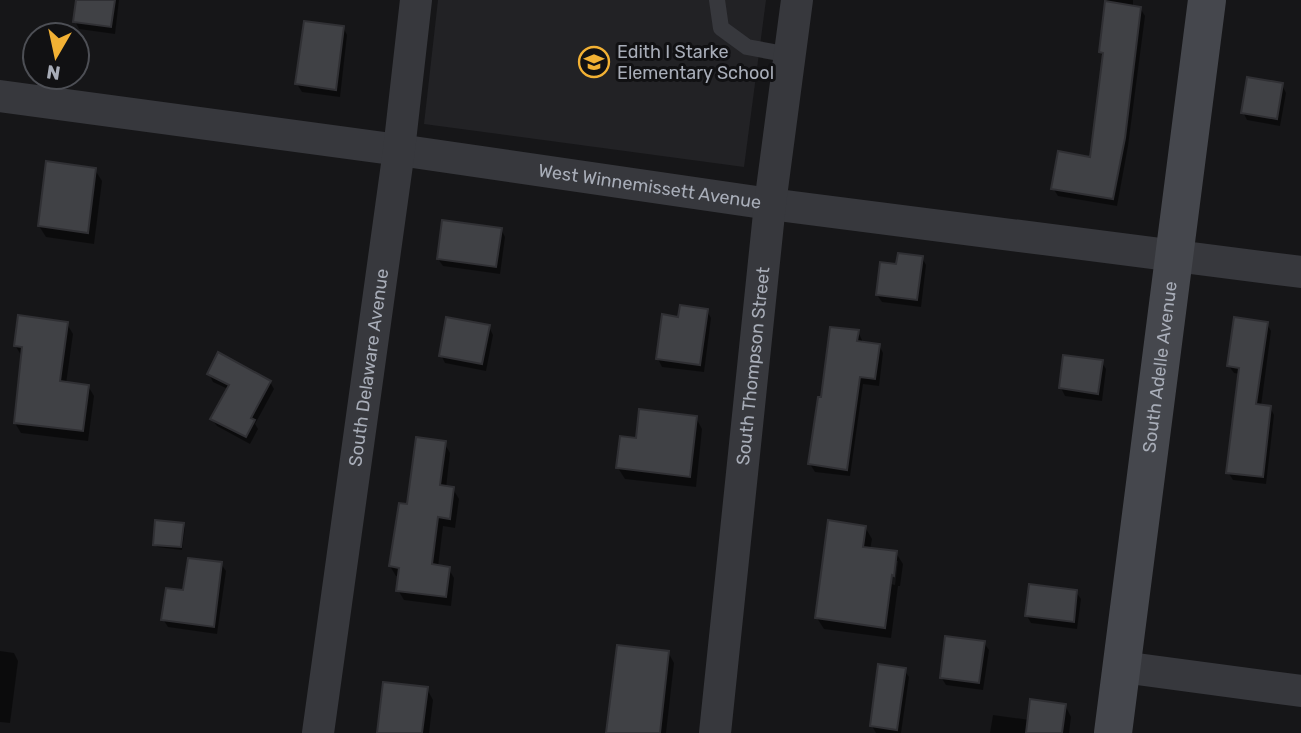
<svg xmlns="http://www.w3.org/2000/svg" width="1301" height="733" viewBox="0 0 1301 733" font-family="Rubik,sans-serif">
<rect width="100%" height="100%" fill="#161618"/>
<!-- built -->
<polygon fill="#222225" points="438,0 766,0 744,167 424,124"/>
<!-- shadow -->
<g fill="#0007" fill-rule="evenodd">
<polygon points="78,0 119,0 115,34 79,29 75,21"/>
<polygon points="1107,0 1133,0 1133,7 1140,8 1145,16 1128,146 1117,206 1058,196 1053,188 1091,159 1104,59 1100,52"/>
<polygon points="343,27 347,35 340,97 302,92 297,84"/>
<polygon points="1282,85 1286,93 1280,126 1247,120 1243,112"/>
<polygon points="95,170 102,181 94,244 46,237 39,226"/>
<polygon points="501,229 505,237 500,274 443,266 438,259"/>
<polygon points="922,258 926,265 921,307 882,302 877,295 898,266"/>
<polygon points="707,311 711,318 704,372 662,367 658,359 680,319"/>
<polygon points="67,324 73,334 66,384 88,386 94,396 88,441 21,433 15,423 21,355 15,345"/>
<polygon points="1267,324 1271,331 1261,406 1270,407 1274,415 1266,484 1233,480 1228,472 1240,374 1234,373 1229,366"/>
<polygon points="489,327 493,335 486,371 445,363 441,355"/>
<polygon points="858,332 862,340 862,343 879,345 883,353 879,386 863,384 850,476 815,472 810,464 822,399"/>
<polygon points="1101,361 1106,369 1102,401 1065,396 1061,388"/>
<polygon points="209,374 270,382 274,389 255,424 258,429 250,444 217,426 212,419 228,389 213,382"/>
<polygon points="696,418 702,429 696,487 625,479 618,468"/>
<polygon points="444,443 450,453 446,488 453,489 459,499 455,528 443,526 438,567 448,568 454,578 451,606 404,600 398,590 400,576 396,576 390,566 409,505"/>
<polygon points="183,524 185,528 182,550 157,547 155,544"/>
<path d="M865 527 872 539 870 550 896 553 903 564 900 586H898L891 638 824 629 817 618ZM894 561H898L895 585 891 584Z"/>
<polygon points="221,564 226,571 217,634 168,627 163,619 185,592"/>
<polygon points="1076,592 1081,599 1077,629 1031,623 1027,616"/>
<polygon points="984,643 989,650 983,690 946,685 941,677"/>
<polygon points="0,651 14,653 18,661 10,723 0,722"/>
<polygon points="668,652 674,663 666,733 608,733"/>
<polygon points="904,670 909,677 901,733 876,733 872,726"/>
<polygon points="427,689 433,700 429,733 379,733"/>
<polygon points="1065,705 1071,717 1069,733 990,733 993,715 1030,720"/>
</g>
<!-- building -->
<g fill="#404145" stroke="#303034" stroke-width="2">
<polygon points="76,0 115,0 111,27 73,22"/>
<polygon points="1105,1 1141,7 1125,138 1113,199 1051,189 1058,151 1090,157 1103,53 1099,52"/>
<polygon points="304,21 344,26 336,90 295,84"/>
<polygon points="1247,77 1283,83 1277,119 1241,113"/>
<polygon points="46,161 96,168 88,233 38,226"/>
<polygon points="442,220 502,228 496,267 437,259"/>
<polygon points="898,253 923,256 917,300 876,295 880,262 896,264"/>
<polygon points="680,305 708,309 700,365 656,359 662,314 678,317"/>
<polygon points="18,315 68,322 60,381 89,385 83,431 14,423 22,347 14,346"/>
<polygon points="446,317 490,325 482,364 439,356"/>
<polygon points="1234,317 1268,322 1256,404 1271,406 1263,477 1226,473 1239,368 1227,366"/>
<polygon points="830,327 859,330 857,341 880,344 875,379 860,377 847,470 808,464 818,397 821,397"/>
<polygon points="218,352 271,381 251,418 255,420 246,437 210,419 229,385 207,374"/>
<polygon points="1063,355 1103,360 1098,394 1059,388"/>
<polygon points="639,409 697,416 690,477 616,468 620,436 636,438"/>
<polygon points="416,437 446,441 440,485 454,487 450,519 438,517 432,564 450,567 446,597 396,591 399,568 389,566 399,503 407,504"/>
<polygon points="155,520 184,523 181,547 153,545"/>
<polygon points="828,520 866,526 863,547 897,551 894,576 892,575 885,628 815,618"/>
<polygon points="188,558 222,562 214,627 161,620 166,588 183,590"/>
<polygon points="1029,584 1077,590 1074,622 1025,616"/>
<polygon points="945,636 985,641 979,683 940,678"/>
<polygon points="617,645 669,651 660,733 606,733"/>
<polygon points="878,664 906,668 897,730 870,726"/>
<polygon points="383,682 428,687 422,733 377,733"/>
<polygon points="1030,699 1066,704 1062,733 1026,733"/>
</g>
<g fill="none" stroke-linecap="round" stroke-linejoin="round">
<!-- lane -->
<polyline stroke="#37383d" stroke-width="16" points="717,0 721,28 747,47 790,55"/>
<!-- street -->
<g stroke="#37383d" stroke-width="32">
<path id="s1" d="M0 96 399 150 770 204 1301 272"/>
<polyline points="1122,667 1301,691"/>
<path id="s2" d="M318 733 399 150 416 0"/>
<path id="s3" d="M715 733 770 204 797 0"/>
</g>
<!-- secondary -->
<path stroke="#45474d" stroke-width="38" id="s4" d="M1113 733 1207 0"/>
</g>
<!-- icons -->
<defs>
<g id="school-ring" transform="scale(1.575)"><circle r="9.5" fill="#111113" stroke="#f2b134" stroke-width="1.5"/><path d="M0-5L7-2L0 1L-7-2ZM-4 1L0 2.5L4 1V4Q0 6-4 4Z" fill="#f2b134"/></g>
</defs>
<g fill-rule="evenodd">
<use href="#school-ring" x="594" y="62"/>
</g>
<g text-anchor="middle" stroke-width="6" stroke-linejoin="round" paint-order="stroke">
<!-- poi labels -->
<g font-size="18" fill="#a8adb8" stroke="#111113" text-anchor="start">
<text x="617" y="58">Edith I Starke<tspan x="617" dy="21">Elementary School</tspan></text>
</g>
<!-- street labels -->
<g font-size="18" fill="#a8adb8" stroke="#111113">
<text dy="6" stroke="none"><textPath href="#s1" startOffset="656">West Winnemissett Avenue</textPath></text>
<text dy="6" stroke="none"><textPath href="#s3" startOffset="369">South Thompson Street</textPath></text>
<text dy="6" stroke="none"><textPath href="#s4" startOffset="369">South Adelle Avenue</textPath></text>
<text dy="6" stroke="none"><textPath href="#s2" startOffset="369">South Delaware Avenue</textPath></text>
</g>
</g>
<!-- north arrow -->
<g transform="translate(56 56) rotate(189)"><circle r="33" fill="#111113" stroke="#4d4f55" stroke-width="2"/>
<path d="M0-5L12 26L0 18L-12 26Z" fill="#f2b134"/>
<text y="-10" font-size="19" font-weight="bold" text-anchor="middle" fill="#a8adb8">N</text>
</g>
</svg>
